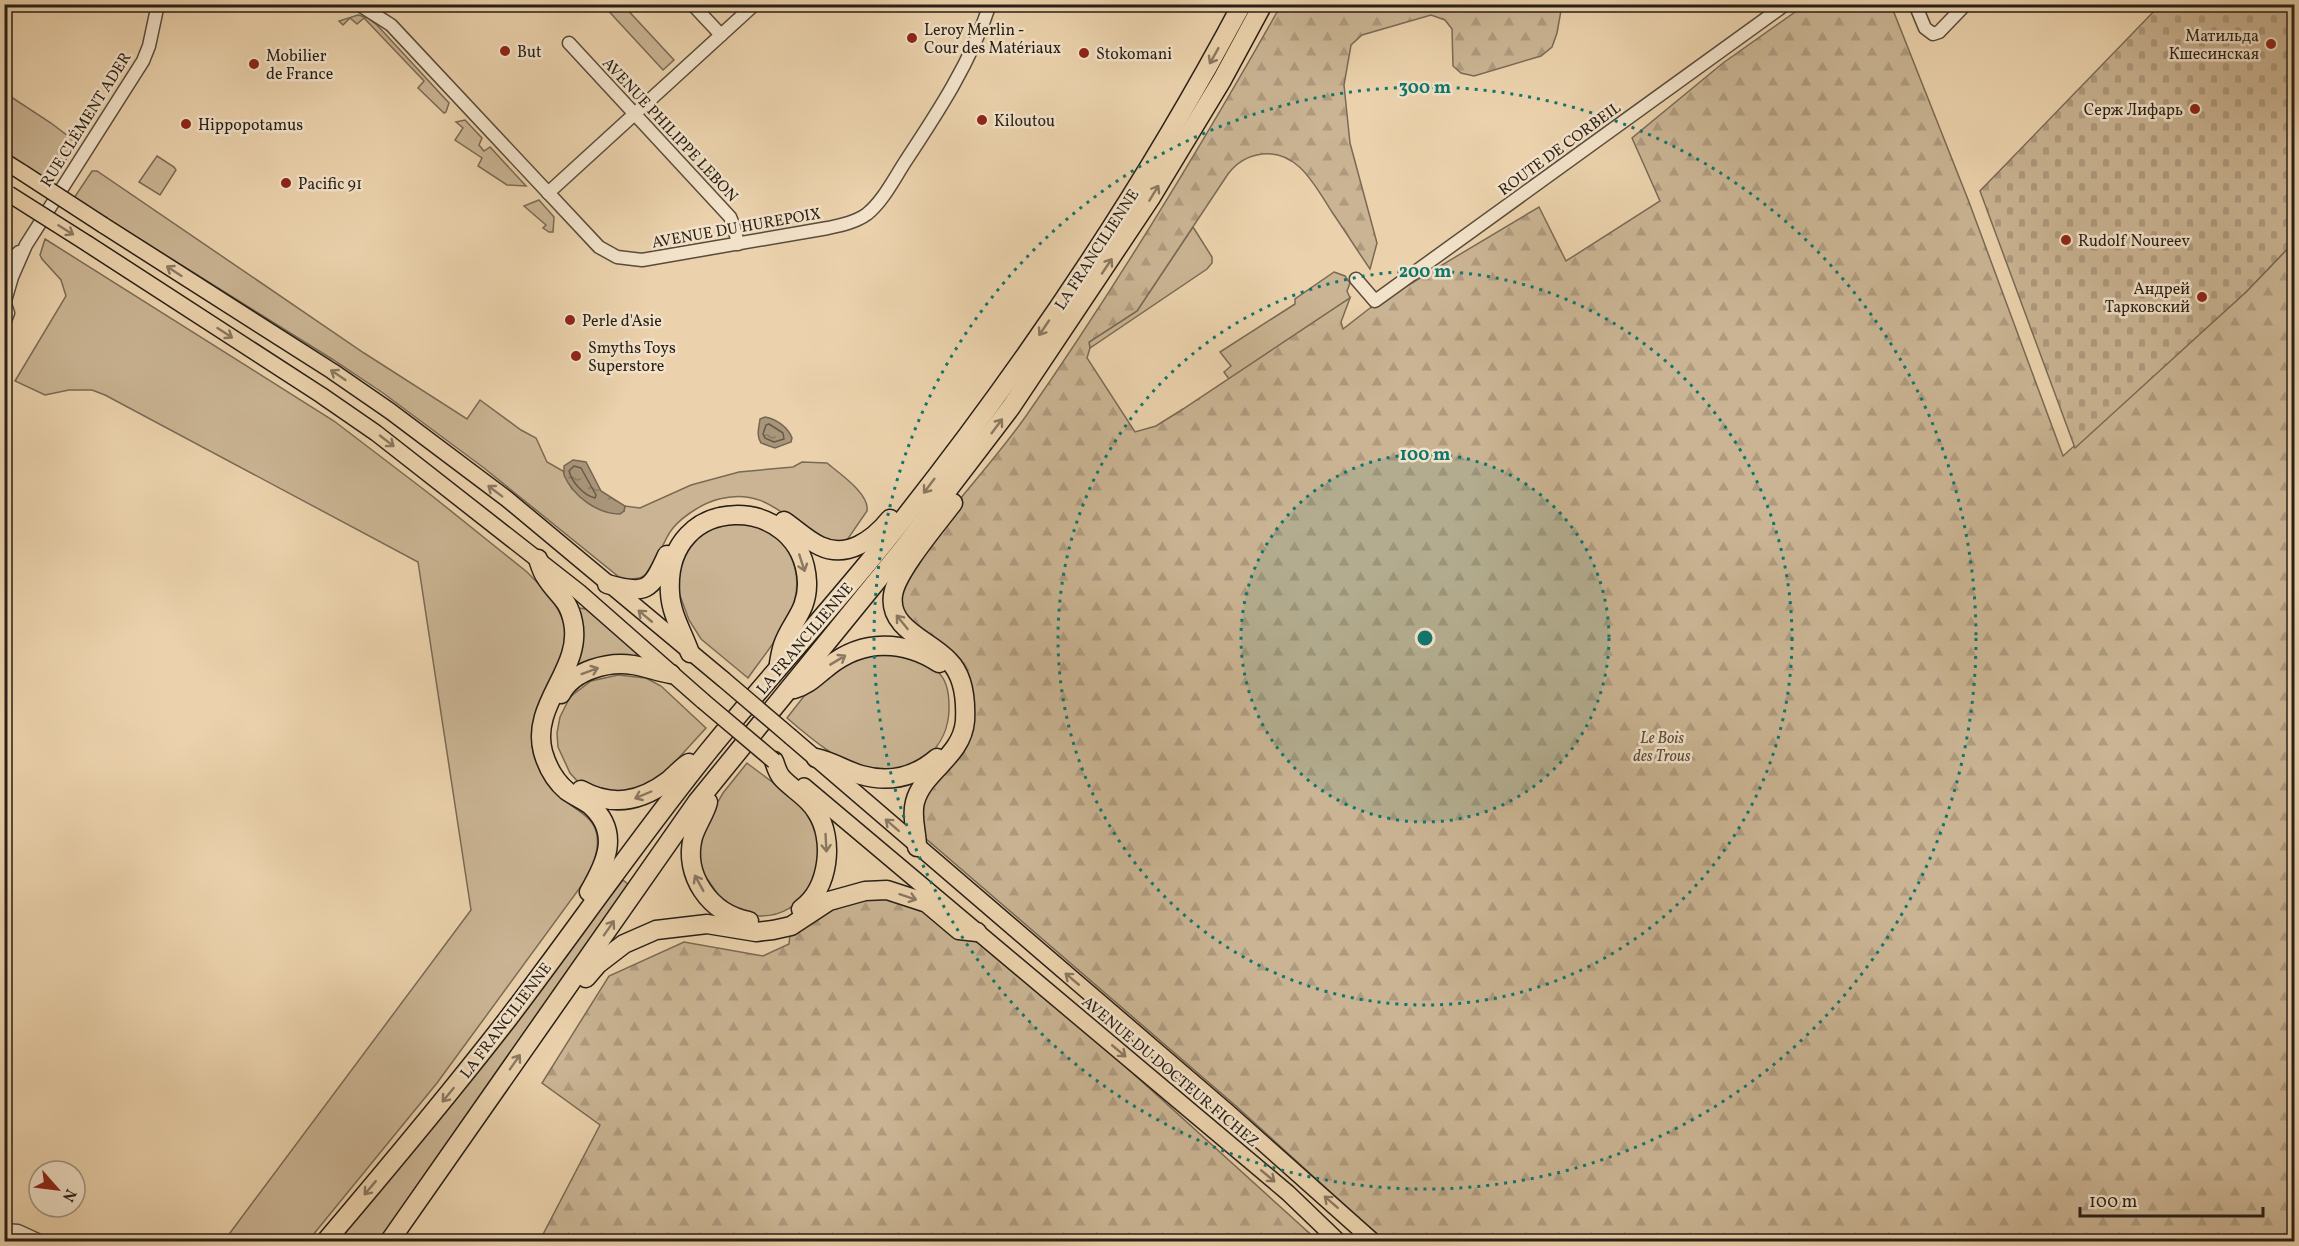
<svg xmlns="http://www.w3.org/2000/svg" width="2299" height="1246" viewBox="0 0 2299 1246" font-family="Vollkorn,serif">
<defs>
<pattern id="forest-firs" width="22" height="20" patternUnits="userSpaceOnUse" patternTransform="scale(1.5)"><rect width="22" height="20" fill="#cab493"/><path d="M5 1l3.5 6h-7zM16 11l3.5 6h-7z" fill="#ae9a7e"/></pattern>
<pattern id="cemetery-stones" width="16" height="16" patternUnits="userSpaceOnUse" patternTransform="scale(1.5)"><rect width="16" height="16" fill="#cab493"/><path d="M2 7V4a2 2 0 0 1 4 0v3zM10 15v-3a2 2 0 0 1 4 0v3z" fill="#ae9a7e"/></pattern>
<pattern id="water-ripples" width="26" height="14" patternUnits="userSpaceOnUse" patternTransform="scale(1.5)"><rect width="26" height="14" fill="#a99579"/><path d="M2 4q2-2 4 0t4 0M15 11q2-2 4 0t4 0" fill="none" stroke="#8a7962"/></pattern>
</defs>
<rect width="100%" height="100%" fill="#ebd2ac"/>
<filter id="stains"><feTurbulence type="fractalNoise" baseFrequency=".00333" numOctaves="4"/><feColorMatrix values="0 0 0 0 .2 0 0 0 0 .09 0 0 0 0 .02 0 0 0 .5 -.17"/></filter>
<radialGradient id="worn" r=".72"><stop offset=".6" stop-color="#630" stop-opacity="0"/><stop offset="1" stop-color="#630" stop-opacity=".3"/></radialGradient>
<!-- green -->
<g fill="#cab493" stroke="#796a55" stroke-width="1.5">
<polygon points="603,5 623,5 674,60 663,70"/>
<polygon points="358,15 368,18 377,25 449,103 446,112 444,113 418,88 424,81 364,18 357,24 350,18 343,25 339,21"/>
<polygon points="5,93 51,123 77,143 51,182 5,152"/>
<polygon points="465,120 482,138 479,145 484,151 490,147 526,186 507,185 478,166 482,158 455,140 463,128 456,122"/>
<polygon points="157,156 174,167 176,170 160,195 139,182"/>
<path d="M92 171H97L364 353 467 419 480 400 521 430 536 438 547 462 563 471 572 489 624 511 625 506 640 508 691 485 739 472 793 467 802 462 827 463C840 474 870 494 867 511L845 543C839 542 832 542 827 540 788 525 769 486 719 499 703 503 683 516 673 528 654 551 659 588 619 577L484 468 383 393 332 359 74 198Z"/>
<polygon points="539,200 554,217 553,232 549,232 543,228 546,225 524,206"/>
<polygon points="1193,227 1212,257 1212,263 1207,269 1090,348 1089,342 1137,311"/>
<path d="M45 239 334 421 431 495 527 572C542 587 558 603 564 624 578 677 505 711 543 776 569 820 616 807 590 874L437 1083 308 1241H224L471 910 418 562 105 395 92 390H69L45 395 15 381 66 296 61 280 42 259 40 255Z"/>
<polygon points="1334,272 1345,276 1350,283 1347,291 1350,298 1229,379 1224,372 1231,366 1220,352 1295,304 1295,299"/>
<path d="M744 521C754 525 769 529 778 536 783 540 787 549 790 555 813 601 773 642 748 678L701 639 689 620 678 590 681 558 703 531Z"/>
<polygon points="579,608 586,609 636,651 636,657 585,667 578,663"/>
<path d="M906 654C916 659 931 664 938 672 947 680 949 694 949 706 950 748 915 777 873 771 844 767 809 737 787 718L808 691 845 664 865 656Z"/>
<polygon points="618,675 646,678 661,686 706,728 653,786 617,796 580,784 570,773 558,747 557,733 560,717 570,697 591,681"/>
<path d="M747 763C767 779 809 805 817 830 829 869 804 917 760 916 749 916 738 912 728 909L699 867 697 838 723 793Z"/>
<polygon points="623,880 629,885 379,1241 335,1242 435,1124"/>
</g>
<!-- forest -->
<g fill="url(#forest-firs)" stroke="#796a55" stroke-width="1.5">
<path d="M1281 5H1562L1557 33 1552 47 1541 56 1474 76 1461 73 1453 66 1452 29 1445 20 1431 15 1362 35 1351 45 1344 85 1350 143 1377 243 1370 269C1357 250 1345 231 1332 212 1315 186 1298 150 1262 154 1247 156 1237 162 1228 174L1137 311 1089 342 1090 348 1087 358 1135 432 1156 426 1183 409 1350 298 1341 322 1343 329 1370 308 1539 207 1566 261 1660 201 1632 138 1723 63 1805 5H1891L1969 202 2063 456 2246 292 2294 242V1241H1384L1236 1106 917 831 912 815 955 748 961 680 907 629 893 594C928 528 983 477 1026 416 1118 284 1202 145 1281 5Z"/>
<polygon points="887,890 977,932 1318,1241 539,1242 600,1125 542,1083 609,976 684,942 763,956 789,944 791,926 807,914"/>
</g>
<!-- cemetery -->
<polygon fill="url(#cemetery-stones)" stroke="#796a55" stroke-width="1.5" points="2161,4 2294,5 2294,242 2246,292 2075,448 1980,191"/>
<!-- water -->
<g fill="url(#water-ripples)" stroke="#756652" stroke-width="1.5">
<path d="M765 417C776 419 788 427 792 438L791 442 775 448 761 443C756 435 759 428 760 419Z"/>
<path d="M573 460 586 462 601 491 625 506 624 511 620 514C597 514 573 496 564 475V466Z"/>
</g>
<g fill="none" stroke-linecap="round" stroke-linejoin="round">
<!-- shore -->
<g stroke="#685a48" stroke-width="1.5">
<polygon points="769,424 783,433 784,439 774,442 765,438 763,434 766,425"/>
<path d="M574 466 581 468 596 495 595 498C583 495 572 482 569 471Z"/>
</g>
<!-- minor casing -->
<g stroke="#594c3c" stroke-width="15">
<g id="minor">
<path d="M358 4 391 25 599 247 617 257 642 260 828 228C842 225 856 222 867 214 883 201 894 179 905 162 938 112 971 62 990 4"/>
<polyline points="692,4 721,35"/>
<polyline points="1915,4 1925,28 1933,34 1939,32 1966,4"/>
<polyline points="569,43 730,217 734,227 738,244"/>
<polyline points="548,193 755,4"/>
<polyline points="4,267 19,252"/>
<polyline points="1356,279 1375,301 1786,4"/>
<polyline points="4,301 8,313 4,323"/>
<polyline points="5,301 12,277 26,245 143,61 149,46 158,4"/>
<polyline points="4,1230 18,1231 42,1242"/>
</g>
</g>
<!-- major casing -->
<g stroke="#281f17" stroke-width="18">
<g id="major">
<polyline points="4,161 23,173"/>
<polyline points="103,225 332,371 390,411 507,499 723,679"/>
<polyline points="88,244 321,395 376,433 579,592 703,701"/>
<polyline points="791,737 1229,1113 1374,1242"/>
<polyline points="804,786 1288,1193 1339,1242"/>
</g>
</g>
<!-- highway casing -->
<g stroke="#281f17" stroke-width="21">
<g id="highway">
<path d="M784 521C796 529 807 540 820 546 847 559 873 540 890 519"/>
<path d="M538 559C540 565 542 572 545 576 556 595 568 597 573 622 583 669 530 704 543 752 547 766 555 781 567 791 574 796 583 800 590 805 621 832 606 863 589 892"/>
<path d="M607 584C646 595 651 591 667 555"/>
<path d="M690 653C683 633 671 614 670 593 663 490 803 492 807 582 808 611 791 622 783 645 781 651 780 657 779 663"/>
<path d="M794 689C809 685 817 675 829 666 863 639 904 640 939 663"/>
<path d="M561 694C573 670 609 661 633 665 646 667 658 672 671 674"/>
<path d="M816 758C834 762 844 770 861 775 889 783 915 777 937 758"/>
<path d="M774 761C776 767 778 774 782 778 793 790 808 797 816 811 835 839 829 889 801 909"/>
<path d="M581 790C612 807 640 802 668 781 675 775 681 768 689 763"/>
<path d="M708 802C705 814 697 824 693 837 683 875 710 914 749 921"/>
<path d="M917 847C917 832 911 817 915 802 923 771 962 757 965 721 966 701 964 676 949 661 930 640 888 629 893 595 896 572 938 523 953 503"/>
<polyline points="586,978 598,964 624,944 656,930 707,924 756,932 773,930 791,926 829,901 865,891 887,890 927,903 959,930 977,932"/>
<path d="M325 1242C387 1169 448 1096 507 1020 574 932 637 840 707 753 770 675 839 601 901 522 1029 360 1145 187 1242 4"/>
<polyline points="389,1242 697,802 902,550 1011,407 1150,199 1222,80 1263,4"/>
</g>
</g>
<!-- minor -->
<use href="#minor" stroke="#f2e2c9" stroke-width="12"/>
<!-- major -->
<use href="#major" stroke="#ebd2ac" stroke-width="15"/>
<!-- highway -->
<use href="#highway" stroke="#ebd2ac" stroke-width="18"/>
<!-- major-bridge casing -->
<g stroke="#281f17" stroke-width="18" stroke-linecap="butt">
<g id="major-bridge">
<polyline points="23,173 103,225"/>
<polyline points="9,194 88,244"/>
<polyline points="723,679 791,737"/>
<polyline points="703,701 774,761"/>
</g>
</g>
<!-- major-bridge -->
<use href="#major-bridge" stroke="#ebd2ac" stroke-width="15"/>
</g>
<!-- one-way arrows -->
<defs><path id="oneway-shaft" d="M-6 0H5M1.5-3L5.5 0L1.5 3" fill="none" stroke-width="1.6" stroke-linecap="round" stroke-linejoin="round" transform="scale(1.5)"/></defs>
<g stroke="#8a7862">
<use href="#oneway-shaft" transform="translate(1214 56) rotate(119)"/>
<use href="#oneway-shaft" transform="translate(1154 193) rotate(-59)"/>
<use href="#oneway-shaft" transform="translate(66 230) rotate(32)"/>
<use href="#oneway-shaft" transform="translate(1107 266) rotate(-56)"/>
<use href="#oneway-shaft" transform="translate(174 271) rotate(-147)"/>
<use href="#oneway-shaft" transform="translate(1044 328) rotate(124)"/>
<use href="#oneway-shaft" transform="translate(225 333) rotate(33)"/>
<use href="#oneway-shaft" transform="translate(338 375) rotate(-146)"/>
<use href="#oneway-shaft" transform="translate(997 426) rotate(-53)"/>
<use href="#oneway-shaft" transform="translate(387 441) rotate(38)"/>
<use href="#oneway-shaft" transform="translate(929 486) rotate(127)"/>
<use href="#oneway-shaft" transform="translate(495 491) rotate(-143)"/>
<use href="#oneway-shaft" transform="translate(802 563) rotate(72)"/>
<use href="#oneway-shaft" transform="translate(645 616) rotate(-140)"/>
<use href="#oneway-shaft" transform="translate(902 622) rotate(-129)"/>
<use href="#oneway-shaft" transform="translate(838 660) rotate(-31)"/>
<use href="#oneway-shaft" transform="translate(590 671) rotate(-20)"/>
<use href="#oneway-shaft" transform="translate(643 795) rotate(157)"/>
<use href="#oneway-shaft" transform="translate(892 825) rotate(-139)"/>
<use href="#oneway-shaft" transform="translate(826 843) rotate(87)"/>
<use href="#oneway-shaft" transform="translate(699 883) rotate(-119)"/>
<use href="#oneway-shaft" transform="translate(908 897) rotate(18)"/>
<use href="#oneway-shaft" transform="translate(609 928) rotate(-55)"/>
<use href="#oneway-shaft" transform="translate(1072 979) rotate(-140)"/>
<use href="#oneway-shaft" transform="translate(1119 1051) rotate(40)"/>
<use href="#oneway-shaft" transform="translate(515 1062) rotate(-55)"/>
<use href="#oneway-shaft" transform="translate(448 1095) rotate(129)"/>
<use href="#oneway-shaft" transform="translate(1268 1176) rotate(40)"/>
<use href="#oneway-shaft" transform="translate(370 1188) rotate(130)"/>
<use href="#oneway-shaft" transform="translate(1331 1202) rotate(-139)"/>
</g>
<!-- distance rings -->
<circle cx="1425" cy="638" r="184" fill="#0f766e" fill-opacity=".12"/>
<g fill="none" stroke="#0f766e" stroke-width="3" stroke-dasharray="3 6">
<circle cx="1425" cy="638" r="184"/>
<circle cx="1425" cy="638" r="367"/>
<circle cx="1425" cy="638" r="551"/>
</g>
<!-- markers -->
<g fill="#8f2418" stroke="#f2e2c9" stroke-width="2">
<circle cx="912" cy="38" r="6"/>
<circle cx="2271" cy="44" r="6"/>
<circle cx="505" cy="51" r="6"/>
<circle cx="1084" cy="53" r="6"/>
<circle cx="254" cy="64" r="6"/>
<circle cx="2195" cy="109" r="6"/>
<circle cx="982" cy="120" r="6"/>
<circle cx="186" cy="124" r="6"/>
<circle cx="286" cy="183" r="6"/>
<circle cx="2066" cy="240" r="6"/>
<circle cx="2202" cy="297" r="6"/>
<circle cx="570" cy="320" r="6"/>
<circle cx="576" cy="356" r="6"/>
</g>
<g text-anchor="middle" stroke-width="5" stroke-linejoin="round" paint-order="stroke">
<!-- poi labels -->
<g font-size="16" fill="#281f17" stroke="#f2e2c9" text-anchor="start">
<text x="924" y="35">Leroy Merlin -<tspan x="924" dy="18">Cour des Matériaux</tspan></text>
<text x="2259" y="41" text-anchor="end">Матильда<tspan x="2259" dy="18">Кшесинская</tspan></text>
<text x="517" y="57">But</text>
<text x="1096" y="59">Stokomani</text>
<text x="266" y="61">Mobilier<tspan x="266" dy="18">de France</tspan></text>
<text x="2183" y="115" text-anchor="end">Серж Лифарь</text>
<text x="994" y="126">Kiloutou</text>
<text x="198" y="130">Hippopotamus</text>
<text x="298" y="189">Pacific 91</text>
<text x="2078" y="246">Rudolf Noureev</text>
<text x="2190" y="294" text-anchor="end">Андрей<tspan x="2190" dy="18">Тарковский</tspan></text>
<text x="582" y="326">Perle d'Asie</text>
<text x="588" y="353">Smyths Toys<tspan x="588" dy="18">Superstore</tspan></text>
</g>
<!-- street labels -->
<g font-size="16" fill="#281f17" stroke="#f2e2c9">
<text transform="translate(85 119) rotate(-58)" y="6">RUE CLÉMENT ADER</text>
<text transform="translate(671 129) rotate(47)" y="6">AVENUE PHILIPPE LEBON</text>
<text transform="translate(1559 148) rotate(-36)" y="6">ROUTE DE CORBEIL</text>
<text transform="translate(736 227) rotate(-10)" y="6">AVENUE DU HUREPOIX</text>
<text transform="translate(1096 249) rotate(-57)" y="6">LA FRANCILIENNE</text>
<text transform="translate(804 638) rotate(-50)" y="6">LA FRANCILIENNE</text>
<text transform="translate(505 1020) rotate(-53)" y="6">LA FRANCILIENNE</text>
<text transform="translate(1171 1071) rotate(40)" y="6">AVENUE DU DOCTEUR FICHEZ</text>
</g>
<!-- park labels -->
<g font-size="16" font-style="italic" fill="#594c3c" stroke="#f2e2c9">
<text x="1662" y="743">Le Bois<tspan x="1662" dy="18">des Trous</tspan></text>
</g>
</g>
<circle cx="1425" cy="638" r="9" fill="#0f766e" stroke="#f2e2c9" stroke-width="3"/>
<g font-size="18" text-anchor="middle" font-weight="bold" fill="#0f766e" stroke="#f2e2c9" stroke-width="5" stroke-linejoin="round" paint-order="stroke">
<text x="1425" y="93">300 m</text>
<text x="1425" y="277">200 m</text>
<text x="1425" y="460">100 m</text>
</g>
<!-- margin -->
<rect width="2299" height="1246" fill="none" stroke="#ebd2ac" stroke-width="24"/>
<rect x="6" y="6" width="2287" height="1234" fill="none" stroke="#281f17" stroke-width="3"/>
<rect x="12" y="12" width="2275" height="1222" fill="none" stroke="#281f17" stroke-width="1.5"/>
<!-- north arrow -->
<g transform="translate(57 1189) rotate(118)"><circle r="28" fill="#f2e2c9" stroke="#a19482" stroke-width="1.5"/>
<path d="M0-4.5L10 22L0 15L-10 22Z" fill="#8f2418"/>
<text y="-9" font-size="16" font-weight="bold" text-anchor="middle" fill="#281f17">N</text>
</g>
<!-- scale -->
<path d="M2080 1207v9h183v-9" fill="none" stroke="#281f17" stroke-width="3"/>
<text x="2089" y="1207" font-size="18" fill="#281f17" stroke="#f2e2c9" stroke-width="4.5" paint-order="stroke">100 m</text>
<rect width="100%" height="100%" filter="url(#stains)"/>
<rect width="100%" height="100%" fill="url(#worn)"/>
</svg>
